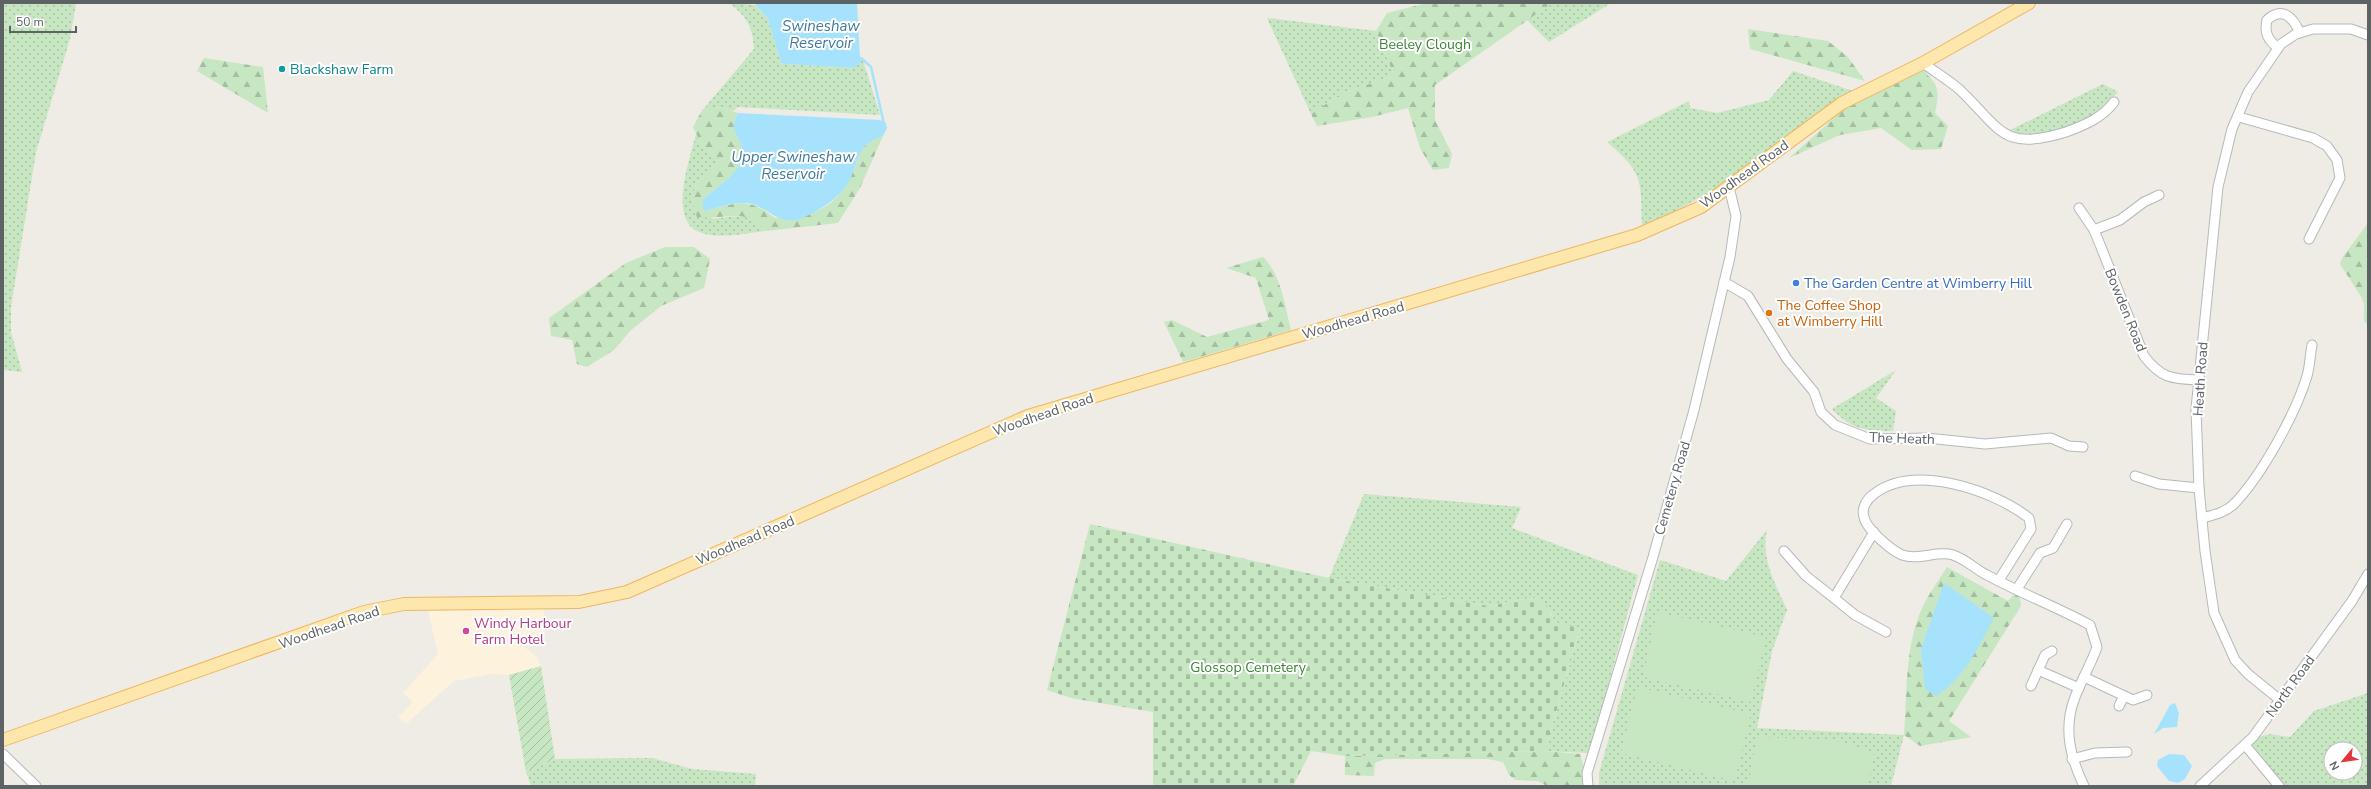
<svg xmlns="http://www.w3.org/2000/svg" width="2371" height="789" viewBox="0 0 2371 789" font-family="'Nunito Sans',sans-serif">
<defs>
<pattern id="grass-dots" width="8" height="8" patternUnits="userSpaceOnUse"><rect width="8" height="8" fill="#c7e6c2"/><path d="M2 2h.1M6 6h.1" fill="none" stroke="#a5bea1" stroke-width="1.8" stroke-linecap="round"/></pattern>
<pattern id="forest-firs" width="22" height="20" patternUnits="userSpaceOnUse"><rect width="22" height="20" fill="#c7e6c2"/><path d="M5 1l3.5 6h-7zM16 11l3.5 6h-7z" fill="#a5bea1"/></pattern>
<pattern id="cemetery-stones" width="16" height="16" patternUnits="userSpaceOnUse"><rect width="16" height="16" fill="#c7e6c2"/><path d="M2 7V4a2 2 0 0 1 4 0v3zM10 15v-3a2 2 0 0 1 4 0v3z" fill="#a5bea1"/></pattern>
<pattern id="garden-furrows" width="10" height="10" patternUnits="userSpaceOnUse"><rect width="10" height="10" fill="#c7e6c2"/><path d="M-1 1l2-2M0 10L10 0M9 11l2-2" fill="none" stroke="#a5bea1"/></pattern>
</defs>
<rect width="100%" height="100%" fill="#efece5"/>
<!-- commercial -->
<polygon fill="#fdf2dc" points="427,607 544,608 545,639 525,641 523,646 537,657 541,666 509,675 491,674 454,681 406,724 398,717 413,702 403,693 438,654"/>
<!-- grass -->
<g fill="url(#grass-dots)" fill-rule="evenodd">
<polygon points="3,3 76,3 70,39 36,152 11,307 11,332 22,372 3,370"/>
<path d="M729 3 755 5 768 19 781 63 784 64 854 68 863 60 880 115 738 107 732 111 720 107 701 112 754 49C753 28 747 16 729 3Z"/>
<polygon points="1552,3 1611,3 1549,42 1527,20"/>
<polygon points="1267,18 1376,31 1394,75 1341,94 1311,114"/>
<path d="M1793 71 1853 91 1834 101C1775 144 1711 201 1642 225 1641 178 1643 173 1607 142L1689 101 1690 108 1717 113 1769 100Z"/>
<path d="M2103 84 2118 92C2113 97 2108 104 2102 108 2078 126 2037 140 2008 131Z"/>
<path d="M696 134 703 148 719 159 712 172 696 182 692 202 713 219C736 216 750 211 766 231 746 233 722 239 702 233 666 223 690 159 696 134Z"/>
<path d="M1896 370 1876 398 1896 411 1893 431C1866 431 1852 430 1832 409Z"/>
<polygon points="1364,494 1521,507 1512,528 1638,575 1591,748 1587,753 1545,751 1580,629 1555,622 1551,613 1539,599 1528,598 1488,606 1329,578"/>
<path d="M1767 530C1760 558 1776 585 1787 610L1772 651 1757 728 1904 735 1891 786H1599V773L1660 560 1726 581Z"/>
<path d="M2368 693V786H2283L2266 768 2249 739 2270 734 2290 737 2314 711ZM2331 749H2355V773H2331Z"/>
<polygon points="652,758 692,769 756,774 755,786 531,786 526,772 555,759"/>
</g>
<!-- forest -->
<g fill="url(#forest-firs)">
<polygon points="1427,3 1552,3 1435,85 1435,120 1452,154 1449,168 1433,170 1420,148 1408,108 1372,117 1317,126 1311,114 1341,94 1394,75 1376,31 1387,13"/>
<polygon points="1748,29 1828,41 1848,57 1865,81 1750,49"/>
<polygon points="204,58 263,67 268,113 197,71"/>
<path d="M1923 70C1939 86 1940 90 1935 113L1948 126 1941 149 1912 150 1881 128 1840 135 1789 158 1843 110Z"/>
<path d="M720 107 738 113C730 129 735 130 741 145 750 169 716 187 702 200L705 211C736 203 747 196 775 218 787 216 802 216 814 212 831 207 845 190 852 174 862 153 857 144 883 136L860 188 838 223 766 231C746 206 725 221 697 217L692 202 696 182 712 172 719 159 703 148 693 127 701 112Z"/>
<polygon points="2368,223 2368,325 2364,321 2364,304 2362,298 2340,264 2342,258"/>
<polygon points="665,247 694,247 710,259 704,288 661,306 630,331 614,350 587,367 577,364 572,340 551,336 549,318 626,263"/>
<path d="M1263 257C1281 274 1285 306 1291 330L1183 362 1164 322 1172 320 1207 337 1269 320 1256 278 1226 268Z"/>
<path d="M1947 567 2008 601 2015 593 2020 598 2021 606 1949 721 1971 737 1920 746 1904 735C1907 698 1905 657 1917 621 1923 602 1936 584 1947 567Z"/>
<polygon points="1545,751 1580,754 1583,765 1584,786 1547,786 1537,781 1516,780 1509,775 1503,762 1488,759 1385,759 1375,763 1374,776 1345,775 1345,756"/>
</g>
<!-- cemetery -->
<polygon fill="url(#cemetery-stones)" points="1090,524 1329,578 1488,606 1528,598 1539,599 1546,605 1555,622 1580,628 1545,751 1345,756 1311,751 1293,786 1153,786 1153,712 1071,698 1047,690"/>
<!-- garden -->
<polygon fill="url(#garden-furrows)" points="541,666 555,759 526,772 509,675"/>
<!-- pitch -->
<g fill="#c7e6c2">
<polygon points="1657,612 1766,637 1751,702 1643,677"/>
<polygon points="1637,687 1751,714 1735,781 1621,753"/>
<polygon points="1757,737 1833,740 1875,752 1868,786 1748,786"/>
</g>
<!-- water -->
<g fill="#a7e2fd">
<polygon points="754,3 857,3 860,58 863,60 854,68 784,64 781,63 768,19"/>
<path d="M738 113 880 120 886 123 887 128 883 136C851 146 861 168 844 189 833 202 817 212 802 218 778 228 768 205 746 203 732 202 717 208 704 211L702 200C716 187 750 169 741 145 735 130 730 129 738 113Z"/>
<path d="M1944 583 1994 618C1978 647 1965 678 1936 696L1925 689 1921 649Z"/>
<polygon points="2175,703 2179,713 2177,727 2163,728 2154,734 2170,705"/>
<polygon points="2169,754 2184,755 2192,766 2185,779 2178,783 2169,781 2157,766 2158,760"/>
</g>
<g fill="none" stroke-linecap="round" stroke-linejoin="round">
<!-- stream -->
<polyline stroke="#a7e2fd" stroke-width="2.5" points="861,58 871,67 884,124"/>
<!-- minor casing -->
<g stroke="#b6b8bc" stroke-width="11">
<g id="minor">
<path d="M2278 48C2268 40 2264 33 2267 20 2282 6 2293 17 2300 33"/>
<path d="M1923 63C1935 72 1949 80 1960 90 2001 129 2002 152 2066 132 2085 125 2102 118 2114 102"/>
<polyline points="2239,117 2313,138 2327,146 2337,160 2340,178 2309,239"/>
<path d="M2079 208 2094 230 2101 247 2144 356C2161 378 2171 379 2198 380"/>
<polyline points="2094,230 2120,220 2144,202 2159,195"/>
<polyline points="1724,282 1748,296 1787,359 1814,392 1821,412 1835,425 1870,439 1927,438 1985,444 2051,438 2069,446 2083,447"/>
<polyline points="2135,476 2159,484 2199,488"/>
<path d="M2202 518C2213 515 2224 513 2233 505 2261 477 2296 413 2307 376 2310 366 2310 355 2312 345"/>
<polyline points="1874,532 1834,598 1855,615 1886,632"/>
<polyline points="1784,551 1806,576 1834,598"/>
<path d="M1999 580 2031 529 2029 518C1993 490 1914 463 1874 494 1867 499 1861 508 1864 517 1866 529 1891 550 1902 555 1919 561 1937 550 1953 555 1969 561 1973 568 1987 575 2020 593 2057 607 2090 625L2097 647C2091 665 2080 682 2074 700 2063 730 2071 759 2084 786"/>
<polyline points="2017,589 2040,553 2053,548 2067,524"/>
<polyline points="2038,670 2079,688"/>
<polyline points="2084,677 2133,700 2147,695"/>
<polyline points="2031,686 2045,655 2052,651"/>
<polyline points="2280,700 2248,674 2235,660 2214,613 2205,551 2199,488 2196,409 2218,187 2232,129 2248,92 2281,44 2296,34 2313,29 2351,29 2368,35"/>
<polyline points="2119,706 2124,696"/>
<polyline points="2245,745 2279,786"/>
<polyline points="3,754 36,786"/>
<polyline points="2072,759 2095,753 2127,752"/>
<polyline points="1588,786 1587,773 1653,557 1694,410 1730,257 1736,216 1729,187"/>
<polyline points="2200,786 2253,737 2352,601 2368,574"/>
</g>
</g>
<!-- major casing -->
<g stroke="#efb55f" stroke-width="14">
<polyline id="major" points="3,740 364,612 404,604 579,602 627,592 1028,416 1637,235 1701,207 1842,103 1923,63 2029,3"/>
</g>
<!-- minor -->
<use href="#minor" stroke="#fff" stroke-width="9"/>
<!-- major -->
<use href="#major" stroke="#fde7ac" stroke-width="12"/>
</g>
<!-- markers -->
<circle fill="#0f9aa8" stroke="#fff" stroke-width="1.5" cx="282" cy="69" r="4"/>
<circle fill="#3f7fe0" stroke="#fff" stroke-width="1.5" cx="1796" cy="283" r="4"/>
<circle fill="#e8710a" stroke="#fff" stroke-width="1.5" cx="1769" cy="313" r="4"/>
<circle fill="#d1479c" stroke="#fff" stroke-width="1.5" cx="466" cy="631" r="4"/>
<g text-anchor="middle" stroke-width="4" stroke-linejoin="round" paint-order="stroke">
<!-- park labels -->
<g font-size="14" fill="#3c8336" stroke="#fff">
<text x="1425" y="49">Beeley Clough</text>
<text x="1248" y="672">Glossop Cemetery</text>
</g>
<!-- culture labels -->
<g font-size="14" fill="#0d838f" stroke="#fff" text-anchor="start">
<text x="290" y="74">Blackshaw Farm</text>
</g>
<!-- street labels -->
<g font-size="14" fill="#5d6265" stroke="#fff">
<text transform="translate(1744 174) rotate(-36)" y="5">Woodhead Road</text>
<text transform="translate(2126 310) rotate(68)" y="5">Bowden Road</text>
<text transform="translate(1353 320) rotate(-16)" y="5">Woodhead Road</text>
<text transform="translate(2200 379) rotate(-86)" y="5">Heath Road</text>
<text transform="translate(1043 414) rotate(-19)" y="5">Woodhead Road</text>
<text transform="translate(1902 438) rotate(2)" y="5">The Heath</text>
<text transform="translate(1672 488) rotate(-74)" y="5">Cemetery Road</text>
<text transform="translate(745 540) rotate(-23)" y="5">Woodhead Road</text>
<text transform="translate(329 627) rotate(-19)" y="5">Woodhead Road</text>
<text transform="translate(2290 686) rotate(-54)" y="5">North Road</text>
</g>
<!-- shop labels -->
<g font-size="14" fill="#366cbe" stroke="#fff" text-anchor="start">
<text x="1804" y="288">The Garden Centre at Wimberry Hill</text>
</g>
<!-- food labels -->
<g font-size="14" fill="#c56008" stroke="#fff" text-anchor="start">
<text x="1777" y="310">The Coffee Shop<tspan x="1777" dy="16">at Wimberry Hill</tspan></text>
</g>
<!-- hotel labels -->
<g font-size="14" fill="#b23c85" stroke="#fff" text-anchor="start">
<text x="474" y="628">Windy Harbour<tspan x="474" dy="16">Farm Hotel</tspan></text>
</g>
<!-- water labels -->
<g font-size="15" font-style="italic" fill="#3e789e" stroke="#fff">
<text x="821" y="31">Swineshaw<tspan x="821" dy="17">Reservoir</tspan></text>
<text x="793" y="162">Upper Swineshaw<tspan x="793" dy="17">Reservoir</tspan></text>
</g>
</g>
<!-- border -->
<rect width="2371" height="789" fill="none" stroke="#5d6265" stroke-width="8"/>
<!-- north arrow -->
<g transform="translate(2343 761) rotate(241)"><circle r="19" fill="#ffffff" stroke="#bec0c1"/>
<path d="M0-3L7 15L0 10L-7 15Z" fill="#e6343b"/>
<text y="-6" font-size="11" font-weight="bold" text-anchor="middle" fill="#5d6265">N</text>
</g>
<!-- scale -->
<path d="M10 26v6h66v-6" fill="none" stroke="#5d6265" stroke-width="2"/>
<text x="16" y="26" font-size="12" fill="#5d6265" stroke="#ffffff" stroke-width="3" paint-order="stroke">50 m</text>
</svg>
